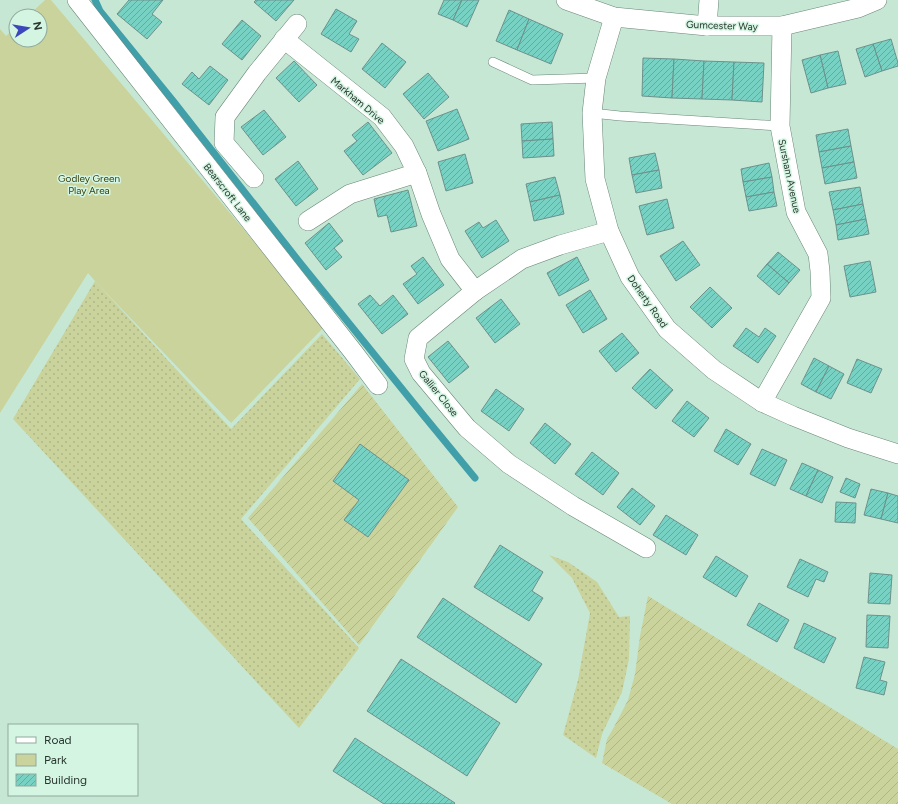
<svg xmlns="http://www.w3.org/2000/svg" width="898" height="804" viewBox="0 0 898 804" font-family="Figtree,sans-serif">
<defs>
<pattern id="grass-dots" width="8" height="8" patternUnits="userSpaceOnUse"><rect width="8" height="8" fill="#c9d39b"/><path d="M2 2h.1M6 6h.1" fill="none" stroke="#adb686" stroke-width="1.8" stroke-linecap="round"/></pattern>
<pattern id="garden-furrows" width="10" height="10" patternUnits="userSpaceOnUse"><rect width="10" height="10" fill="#c9d39b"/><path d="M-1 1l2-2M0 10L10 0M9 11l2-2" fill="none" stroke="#adb686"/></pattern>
<pattern id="building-hatch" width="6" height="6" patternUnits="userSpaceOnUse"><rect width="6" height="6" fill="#78d2c4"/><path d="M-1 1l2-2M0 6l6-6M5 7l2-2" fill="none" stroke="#63aba0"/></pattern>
</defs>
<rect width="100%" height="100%" fill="#c7e7d5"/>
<!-- grass -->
<g fill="url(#grass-dots)">
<polygon points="95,281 231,429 322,334 360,379 241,519 359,648 299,728 13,419"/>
<polygon points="549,555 568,562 597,582 619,617 630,616 629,659 622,692 602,734 596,758 563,735 578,680 590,613 572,578"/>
</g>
<!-- park -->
<polygon fill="#c9d39b" points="45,0 51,0 325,326 231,423 95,281 88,273 0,413 0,29 6,36 16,27 16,40 40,40 40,16 28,16"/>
<!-- garden -->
<g fill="url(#garden-furrows)">
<polygon points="362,384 458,507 359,645 248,518"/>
<polygon points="648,596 898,749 898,804 672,804 602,763 607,739 614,727 628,700 635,674 640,636"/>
</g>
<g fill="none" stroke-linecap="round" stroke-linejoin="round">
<!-- stream -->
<polyline stroke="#419faa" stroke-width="7" points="95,0 100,11 174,102 301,264 424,416 475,478"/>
</g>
<!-- building -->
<g fill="url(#building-hatch)" stroke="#6c918b">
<polygon points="129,0 163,0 152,14 162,22 147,39 117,14"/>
<polygon points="256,0 294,0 276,21 254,2"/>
<polygon points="444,0 462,0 453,20 438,14"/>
<polygon points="462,0 479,0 467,27 453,20"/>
<polygon points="336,9 357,21 349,34 359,39 351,52 321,34"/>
<polygon points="509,10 529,19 517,50 496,41"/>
<polygon points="529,19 563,34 551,64 517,50"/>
<polygon points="242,20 261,36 242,60 222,44"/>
<polygon points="891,39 898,63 898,66 882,71 873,44"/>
<polygon points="382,43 406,62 385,88 362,69"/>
<polygon points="873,44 882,71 865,77 856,49"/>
<polygon points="838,51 846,84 828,88 820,55"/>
<polygon points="820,55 828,88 811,93 802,60"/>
<polygon points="643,58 674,59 672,98 642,96"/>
<polygon points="674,59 704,61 702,99 672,98"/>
<polygon points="294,61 317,85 299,102 276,78"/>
<polygon points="704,61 734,62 732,100 702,99"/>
<polygon points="734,62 764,63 762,102 732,100"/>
<polygon points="210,66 228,80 209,105 182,84 192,72 199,79"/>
<polygon points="428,73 449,97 424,119 403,94"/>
<polygon points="457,109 469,139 438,151 426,121"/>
<polygon points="264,110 286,137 263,155 241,127"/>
<polygon points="368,122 392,153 363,175 344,151 357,141 352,135"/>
<polygon points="552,122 553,139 522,141 521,124"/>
<polygon points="848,129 851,146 819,152 816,135"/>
<polygon points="553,139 554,156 523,158 522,141"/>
<polygon points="851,146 854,162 822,168 819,152"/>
<polygon points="655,153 659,170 632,175 629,158"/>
<polygon points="465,154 473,183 446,191 438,162"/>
<polygon points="298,161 318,189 296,206 275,179"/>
<polygon points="854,162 857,178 825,184 822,168"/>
<polygon points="769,163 772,177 743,182 741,169"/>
<polygon points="659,170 662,188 636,193 632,175"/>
<polygon points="555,177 560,195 530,202 526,184"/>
<polygon points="772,177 774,192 746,197 743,182"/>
<polygon points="860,187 863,204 833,210 829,192"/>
<polygon points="408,190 417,226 391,232 387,215 378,217 374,199"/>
<polygon points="774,192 777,206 749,211 746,197"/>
<polygon points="560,195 564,214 534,221 530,202"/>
<polygon points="667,199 674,228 647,235 639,206"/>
<polygon points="863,204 866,219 836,225 833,210"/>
<polygon points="866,219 869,234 838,240 836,225"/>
<polygon points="496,220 509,241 482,258 465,231 479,222 483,228"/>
<polygon points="329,223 343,241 334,248 342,257 326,270 305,243"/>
<polygon points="683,241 700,265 676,281 660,256"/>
<polygon points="778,252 800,270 789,283 767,264"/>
<polygon points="423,257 444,285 418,304 403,284 417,274 411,266"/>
<polygon points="577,257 589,280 559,296 547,273"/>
<polygon points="870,261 876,292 850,297 844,266"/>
<polygon points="767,264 789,283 779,295 757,276"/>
<polygon points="710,287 732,308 712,328 690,307"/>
<polygon points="590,290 607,319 583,333 566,305"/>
<polygon points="370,295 380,306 393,295 408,314 382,334 358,304"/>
<polygon points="501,299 520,324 495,343 476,318"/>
<polygon points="746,328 759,337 765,328 776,336 758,363 733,346"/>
<polygon points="622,333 639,353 616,372 599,351"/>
<polygon points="448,341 469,367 449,383 428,357"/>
<polygon points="814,358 829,366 816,392 801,384"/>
<polygon points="857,359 882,369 871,393 847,383"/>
<polygon points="829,366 844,374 831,399 816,392"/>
<polygon points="650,369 673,390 656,409 632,388"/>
<polygon points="496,389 524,409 509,431 481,411"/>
<polygon points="687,401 709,418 694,437 672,421"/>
<polygon points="545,423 571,444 555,464 530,443"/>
<polygon points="726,429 751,444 738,465 714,451"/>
<polygon points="360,444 409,480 368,537 344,520 359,500 333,481"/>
<polygon points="762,449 787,460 775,486 750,474"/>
<polygon points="592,452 619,473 603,495 575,474"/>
<polygon points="802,463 818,470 806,496 790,489"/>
<polygon points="818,470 833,477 822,503 806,496"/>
<polygon points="846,478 860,484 855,498 840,492"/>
<polygon points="632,488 655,506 640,525 617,507"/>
<polygon points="871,489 888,493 881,519 864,515"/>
<polygon points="888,493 898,496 898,523 881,519"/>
<polygon points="836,502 856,503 855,523 835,522"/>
<polygon points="666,515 698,535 686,555 653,535"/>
<polygon points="500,545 543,572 532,591 543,598 529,621 474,587"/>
<polygon points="716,556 748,576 736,597 703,577"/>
<polygon points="800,559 828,572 824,582 816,579 808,597 787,587"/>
<polygon points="870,573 892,575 890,604 868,603"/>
<polygon points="443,598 542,664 516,703 417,637"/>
<polygon points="759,603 789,620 777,642 747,625"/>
<polygon points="867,615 890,616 888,648 866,647"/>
<polygon points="804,623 836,638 824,663 794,648"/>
<polygon points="864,657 885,662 880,680 887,682 884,695 856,688"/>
<polygon points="401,659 500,723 467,776 367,711"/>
<polygon points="355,738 455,803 454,804 384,804 333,771"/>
</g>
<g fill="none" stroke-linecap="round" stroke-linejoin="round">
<!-- lane casing -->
<g stroke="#688676" stroke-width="10">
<g id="lane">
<polyline points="493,62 532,80 596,78"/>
<polyline points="592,113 620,116 780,126"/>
</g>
</g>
<!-- street casing -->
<g stroke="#688676" stroke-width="20">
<g id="street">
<polyline points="77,0 354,353 378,385"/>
<polyline points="566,0 614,17 707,26 782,26 858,8 877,0"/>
<polyline points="614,17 596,78 592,113 595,179 609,231 630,277 667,329 714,370 762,402 793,416 848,438 898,454"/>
<polyline points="707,26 709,0"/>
<polyline points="284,39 382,117 404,146 417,173 431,214 450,259 475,291"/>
<polyline points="254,178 224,143 225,117 257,73 297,24"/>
<polyline points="308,221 350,194 417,173"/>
<polyline points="609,231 560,245 522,259 475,291 418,338 414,359 421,373 467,428 509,464 573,506 646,548"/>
<polyline points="762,402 821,298 820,271 818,254 796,212 780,126 782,26"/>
</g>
</g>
<!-- lane -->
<use href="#lane" stroke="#fff" stroke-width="9"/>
<!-- street -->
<use href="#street" stroke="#fff" stroke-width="19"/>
</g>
<g text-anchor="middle" stroke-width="3" stroke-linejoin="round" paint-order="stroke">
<!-- street labels -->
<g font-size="10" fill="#2a3730" stroke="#d4f5e2">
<text transform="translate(722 25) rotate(2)" y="4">Gumcester Way</text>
<text transform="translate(358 100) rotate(40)" y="4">Markham Drive</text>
<text transform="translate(790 176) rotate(78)" y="4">Sursham Avenue</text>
<text transform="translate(228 192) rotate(52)" y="4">Bearscroft Lane</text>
<text transform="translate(648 301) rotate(55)" y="4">Doherty Road</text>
<text transform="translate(439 393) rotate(51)" y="4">Gallier Close</text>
</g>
<!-- park labels -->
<g font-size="10" fill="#393f0c" stroke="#d4f5e2">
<text x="89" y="182">Godley Green<tspan x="89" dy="12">Play Area</tspan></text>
</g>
</g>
<!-- legend -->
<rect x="8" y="724" width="130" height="72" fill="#d4f5e2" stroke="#90a99b"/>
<rect x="16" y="737" width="20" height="6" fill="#ffffff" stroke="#90a99b"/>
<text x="44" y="744" font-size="12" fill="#2a3730">Road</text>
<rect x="16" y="754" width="20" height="12" fill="#c9d39b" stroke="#90a99b"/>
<text x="44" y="764" font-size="12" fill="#2a3730">Park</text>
<rect x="16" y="774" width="20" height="12" fill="url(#building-hatch)" stroke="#90a99b"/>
<text x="44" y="784" font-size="12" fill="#2a3730">Building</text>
<!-- north arrow -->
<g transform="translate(28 28) rotate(78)"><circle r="19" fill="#d4f5e2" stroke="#90a99b"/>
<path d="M0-3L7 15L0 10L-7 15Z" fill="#3c47bb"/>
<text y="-6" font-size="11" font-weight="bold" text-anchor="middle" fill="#2a3730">N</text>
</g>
</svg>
